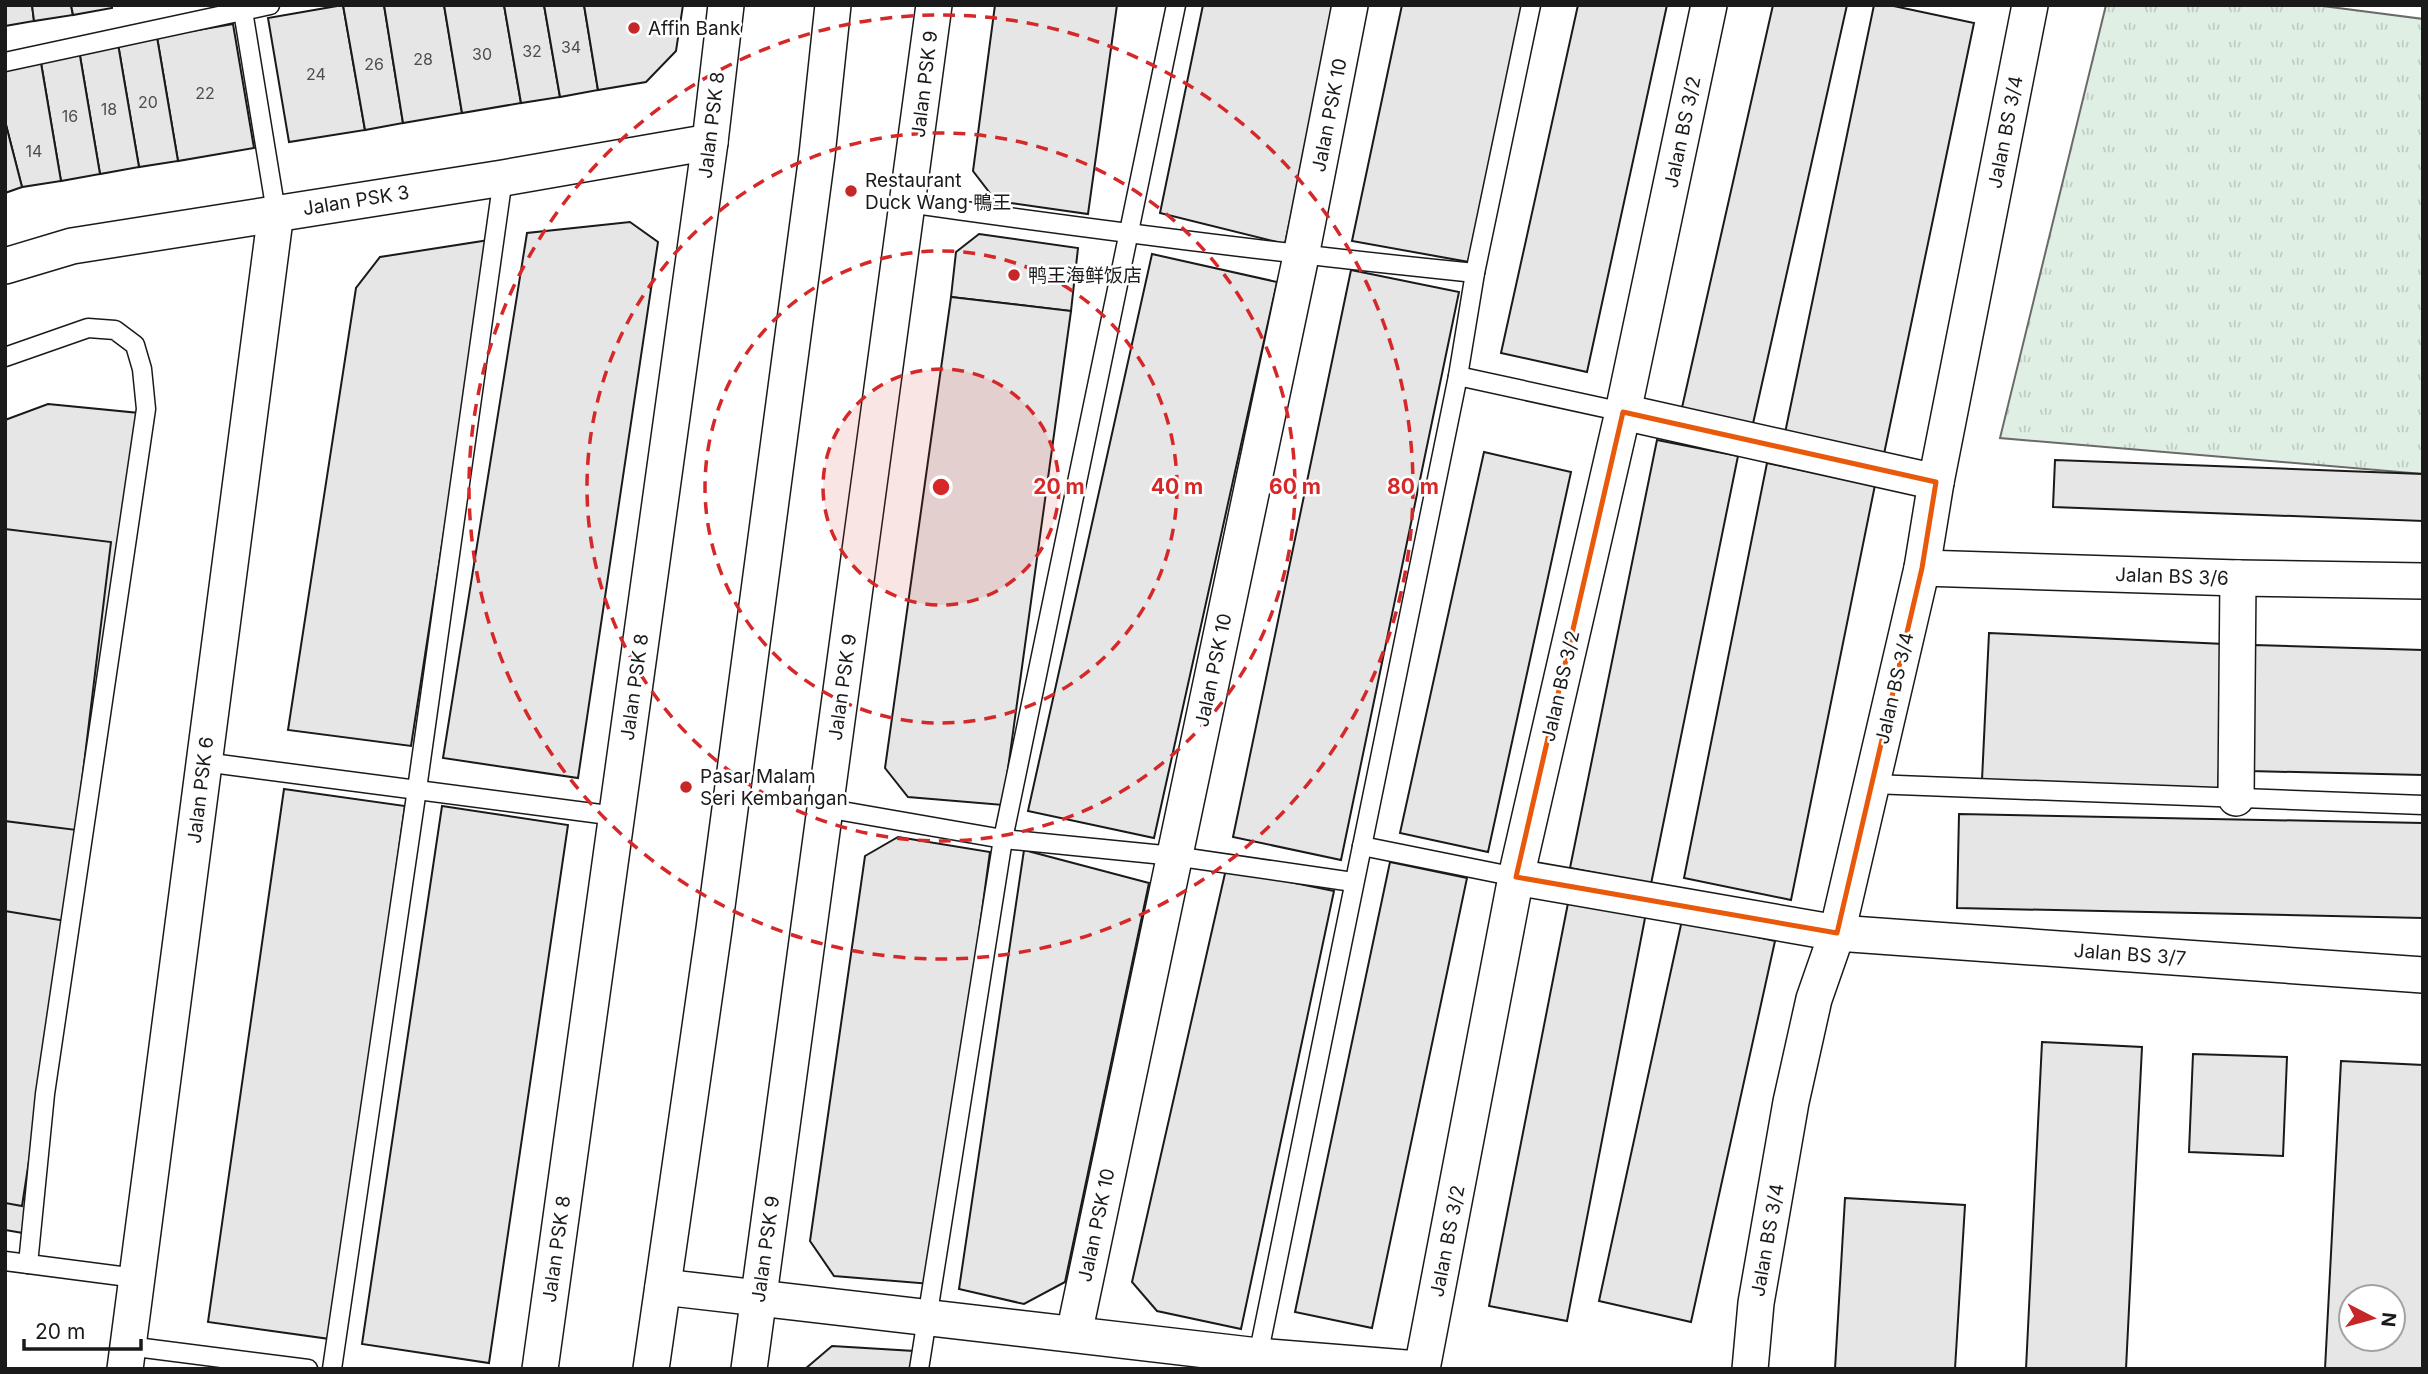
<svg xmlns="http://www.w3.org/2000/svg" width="2428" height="1374" viewBox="0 0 2428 1374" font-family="Inter,'Noto Sans SC',sans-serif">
<defs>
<pattern id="park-tufts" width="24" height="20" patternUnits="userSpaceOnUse" patternTransform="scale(1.75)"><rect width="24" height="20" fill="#e0efe3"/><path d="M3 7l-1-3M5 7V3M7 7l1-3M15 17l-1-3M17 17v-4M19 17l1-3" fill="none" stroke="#c0ccc2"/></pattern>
</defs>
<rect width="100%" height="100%" fill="#fff"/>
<!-- park -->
<polygon fill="url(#park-tufts)" stroke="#6a6a6a" stroke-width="2" points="2106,5 2315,5 2423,19 2423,474 2000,438"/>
<!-- building -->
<g fill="#e6e6e6" stroke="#1a1a1a" stroke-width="2" fill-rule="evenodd">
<polygon points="5,5 32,5 34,21 5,26"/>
<polygon points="32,5 71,5 73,15 34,21"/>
<polygon points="71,5 112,5 112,8 73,15"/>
<polygon points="343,5 365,130 289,142 268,18"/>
<polygon points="343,5 384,5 403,123 365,130"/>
<polygon points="384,5 444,5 462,113 403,123"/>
<polygon points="444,5 504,5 521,103 462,113"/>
<polygon points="504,5 544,5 560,97 521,103"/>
<polygon points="544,5 584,5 598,90 560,97"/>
<polygon points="584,5 683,5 676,51 646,82 598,90"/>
<polygon points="995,5 1117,5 1088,214 996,201 973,171"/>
<polygon points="1203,5 1336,5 1285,244 1160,213"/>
<polygon points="1402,5 1524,5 1469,262 1352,241"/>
<polygon points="1578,5 1667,5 1587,372 1501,353"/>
<polygon points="1773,5 1847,5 1752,428 1681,412"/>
<polygon points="1874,5 1889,5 1974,23 1884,454 1785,433"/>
<polygon points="233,24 254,148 178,161 157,37"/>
<polygon points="157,37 178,161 139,167 118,44"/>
<polygon points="118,44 139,167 100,174 79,50"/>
<polygon points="79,50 100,174 61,181 40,57"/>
<polygon points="40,57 61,181 22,187 5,121 5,65"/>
<polygon points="5,121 22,187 5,193"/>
<polygon points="630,222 658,242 578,778 443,758 527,233"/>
<polygon points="979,234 1078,248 1071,311 951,297 956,252"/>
<polygon points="489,240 411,746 288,730 356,288 380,257"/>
<polygon points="1152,254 1277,282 1154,838 1028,811"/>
<polygon points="1351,270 1459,292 1341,860 1233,837"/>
<polygon points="951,297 1071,311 1003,805 908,797 885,768"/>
<polygon points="48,404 139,413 23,1233 5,1230 5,420"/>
<polygon points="1657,440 1738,456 1651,884 1570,868"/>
<polygon points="1484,452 1571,472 1488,852 1400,833"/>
<polygon points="2055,460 2423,474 2423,521 2053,507"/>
<polygon points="1767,463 1875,485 1791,900 1684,878"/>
<polygon points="5,529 111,542 76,830 5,821"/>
<polygon points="1989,633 2224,644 2218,791 1982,780"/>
<polygon points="2254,645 2423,650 2423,775 2250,771"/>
<polygon points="284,789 405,806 330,1339 208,1322"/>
<polygon points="442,806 568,825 489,1363 362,1344"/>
<polygon points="1959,814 2423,823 2423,918 1957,908"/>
<polygon points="898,837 990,852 931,1284 834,1276 810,1241 865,856"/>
<polygon points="1024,850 1149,883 1065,1282 1024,1304 959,1289"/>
<polygon points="1390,862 1467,878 1372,1328 1295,1312"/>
<polygon points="1226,869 1334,891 1241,1329 1157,1311 1132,1282"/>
<polygon points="1569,898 1646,913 1567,1321 1489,1306"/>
<polygon points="5,911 66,921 22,1206 5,1203"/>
<polygon points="1682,920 1775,941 1691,1322 1599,1301"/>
<polygon points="2042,1042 2142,1047 2126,1369 2026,1369"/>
<polygon points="2193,1054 2287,1057 2283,1156 2189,1152"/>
<path d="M2341 1061 2423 1065 2422 1369H2325ZM2351 1297H2393V1339H2351Z"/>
<polygon points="1845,1198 1965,1205 1955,1369 1835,1369"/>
<polygon points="832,1346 914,1351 911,1369 805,1369"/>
</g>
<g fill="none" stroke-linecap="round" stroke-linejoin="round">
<!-- lane casing -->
<g stroke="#1a1a1a" stroke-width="21">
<g id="lane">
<polyline points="242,5 276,212"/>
<polyline points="5,62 270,5"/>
<path d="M908 203C1097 230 1285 254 1475 273"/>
<polyline points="5,357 88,328 115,330 135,345 142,369 146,409 45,1094 28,1264"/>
<polyline points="1458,376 1623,412"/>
<polyline points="204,762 616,816"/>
<polyline points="1872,784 2423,805"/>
<polyline points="825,808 1003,839 1174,856 1353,882"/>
<polyline points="1362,846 1516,877"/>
<polyline points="5,1261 136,1278"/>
<polyline points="128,1346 308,1369"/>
<polyline points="1258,1356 1458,376 1475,273 1531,5"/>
<polyline points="332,1369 417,789 503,178"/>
<polyline points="919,1369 1003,839 1176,5"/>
</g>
</g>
<!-- street casing -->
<g stroke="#1a1a1a" stroke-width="38">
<g id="street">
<polyline points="5,266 72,246 503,178 710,142"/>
<polyline points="1623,412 1936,482"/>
<polyline points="1922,568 2238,578 2423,581"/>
<polyline points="2236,798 2238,578"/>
<polyline points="1516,877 1837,933 2423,975"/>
<polyline points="663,1287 1258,1356 1418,1369"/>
<polyline points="1074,1334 1301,256 1350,5"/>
<polyline points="125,1369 276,212"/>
<polyline points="540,1369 710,142 726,5"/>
<polyline points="651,1369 714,929 817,155 833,5"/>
<polyline points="749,1369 934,5"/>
<polyline points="1422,1369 1516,877 1623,412 1709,5"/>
<polyline points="1750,1369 1756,1303 1791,1102 1814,999 1837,933 1922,568 1936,482 2030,5"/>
</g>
</g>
<!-- lane -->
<use href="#lane" stroke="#fff" stroke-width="18"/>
<!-- street -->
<use href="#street" stroke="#fff" stroke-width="35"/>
</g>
<!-- marked area -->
<path fill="none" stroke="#e8590c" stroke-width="5" stroke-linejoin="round" d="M1623 412 1936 482 1922 568 1837 933 1516 877Z"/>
<!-- distance rings -->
<circle cx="941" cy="487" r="118" fill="#d62828" fill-opacity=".12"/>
<g fill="none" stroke="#d62828" stroke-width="3.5" stroke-dasharray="12 9">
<circle cx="941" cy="487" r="118"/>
<circle cx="941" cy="487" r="236"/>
<circle cx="941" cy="487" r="354"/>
<circle cx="941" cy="487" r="472"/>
</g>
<!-- markers -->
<g fill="#c62828" stroke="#fff" stroke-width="2.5">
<circle cx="634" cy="28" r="7"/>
<circle cx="851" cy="191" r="7"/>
<circle cx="1014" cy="275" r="7"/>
<circle cx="686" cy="787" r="7"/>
</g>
<g text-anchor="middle" stroke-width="5" stroke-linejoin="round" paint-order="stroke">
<!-- number labels -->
<g font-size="16" fill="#4d4d4d">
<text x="571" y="53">34</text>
<text x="532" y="57">32</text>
<text x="482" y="60">30</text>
<text x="423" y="65">28</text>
<text x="374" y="70">26</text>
<text x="316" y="80">24</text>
<text x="205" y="99">22</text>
<text x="148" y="108">20</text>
<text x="109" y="115">18</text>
<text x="70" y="122">16</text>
<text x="34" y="157">14</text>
</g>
<!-- poi labels -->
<g font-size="19" fill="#1a1a1a" stroke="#fff" text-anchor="start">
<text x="648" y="35">Affin Bank</text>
<text x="865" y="187">Restaurant<tspan x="865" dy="22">Duck Wang 鴨王</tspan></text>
<text x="1028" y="282">鸭王海鲜饭店</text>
<text x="700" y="783">Pasar Malam<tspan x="700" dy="22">Seri Kembangan</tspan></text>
</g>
<!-- street labels -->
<g font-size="19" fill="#1a1a1a" stroke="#fff">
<text transform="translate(924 84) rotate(-83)" y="7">Jalan PSK 9</text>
<text transform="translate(1329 115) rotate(-79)" y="7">Jalan PSK 10</text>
<text transform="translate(711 125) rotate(-83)" y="7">Jalan PSK 8</text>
<text transform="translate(1682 132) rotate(-78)" y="7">Jalan BS 3/2</text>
<text transform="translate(2005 132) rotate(-79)" y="7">Jalan BS 3/4</text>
<text transform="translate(356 200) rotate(-9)" y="7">Jalan PSK 3</text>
<text transform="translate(2172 576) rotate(2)" y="7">Jalan BS 3/6</text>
<text transform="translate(1213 670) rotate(-78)" y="7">Jalan PSK 10</text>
<text transform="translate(1560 686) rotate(-77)" y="7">Jalan BS 3/2</text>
<text transform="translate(634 687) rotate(-82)" y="7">Jalan PSK 8</text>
<text transform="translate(842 687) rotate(-82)" y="7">Jalan PSK 9</text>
<text transform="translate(1894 688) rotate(-77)" y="7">Jalan BS 3/4</text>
<text transform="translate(200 790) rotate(-83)" y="7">Jalan PSK 6</text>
<text transform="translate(2130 954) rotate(4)" y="7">Jalan BS 3/7</text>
<text transform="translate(1096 1225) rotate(-78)" y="7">Jalan PSK 10</text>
<text transform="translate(1767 1240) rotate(-80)" y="7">Jalan BS 3/4</text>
<text transform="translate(1447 1241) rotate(-79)" y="7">Jalan BS 3/2</text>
<text transform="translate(556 1249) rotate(-82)" y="7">Jalan PSK 8</text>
<text transform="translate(765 1249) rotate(-82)" y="7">Jalan PSK 9</text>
</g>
</g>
<circle cx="941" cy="487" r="10" fill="#d62828" stroke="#fff" stroke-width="3.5"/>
<g font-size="21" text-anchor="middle" font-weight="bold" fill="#d62828" stroke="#fff" stroke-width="5" stroke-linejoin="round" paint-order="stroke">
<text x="1059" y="494">20 m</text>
<text x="1177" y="494">40 m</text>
<text x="1295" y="494">60 m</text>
<text x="1413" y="494">80 m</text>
</g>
<!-- border -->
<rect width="2428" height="1374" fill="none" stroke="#1a1a1a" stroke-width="14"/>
<!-- north arrow -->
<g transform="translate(2372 1318) rotate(96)"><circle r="33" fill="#ffffff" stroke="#a3a3a3" stroke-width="2"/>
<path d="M0-5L12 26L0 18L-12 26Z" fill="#c62828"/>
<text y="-10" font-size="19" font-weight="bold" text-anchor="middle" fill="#1a1a1a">N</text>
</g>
<!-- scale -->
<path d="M24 1339v10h117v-10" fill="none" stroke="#1a1a1a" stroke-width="3.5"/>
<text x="35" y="1339" font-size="21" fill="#1a1a1a" stroke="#ffffff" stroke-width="5" paint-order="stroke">20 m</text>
</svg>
